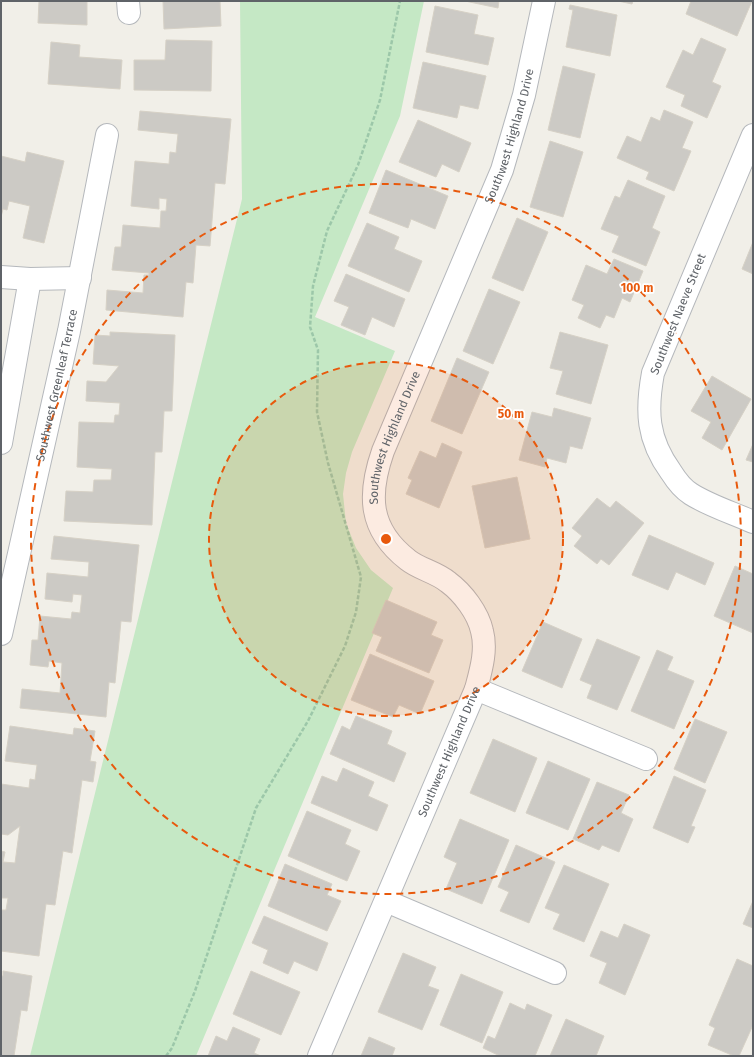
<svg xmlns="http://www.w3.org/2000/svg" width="754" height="1057" viewBox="0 0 754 1057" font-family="'Fira Sans',sans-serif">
<rect width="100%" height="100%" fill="#f1efe8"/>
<!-- green -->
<polygon fill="#c5e8c5" points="240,1 424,1 400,116 315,317 395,351 352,452 346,473 343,494 346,523 356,548 371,570 393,588 196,1056 30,1056 242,199"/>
<!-- building -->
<g fill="#cccac5" stroke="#d6d1c6">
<polygon points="39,1 87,1 87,25 38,23"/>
<polygon points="163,1 220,1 221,26 164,29"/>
<polygon points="465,1 499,1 498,8"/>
<polygon points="618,1 633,1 632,4"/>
<polygon points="691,1 752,1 737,36 686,14"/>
<polygon points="570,5 617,15 610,56 566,47 573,10 569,9"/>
<polygon points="435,6 478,15 474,34 494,38 488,65 426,52"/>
<polygon points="701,38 726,49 712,82 721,86 707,118 681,106 685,95 666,87 683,50 693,55"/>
<polygon points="166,40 212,41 211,91 134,90 134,60 165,60"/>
<polygon points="51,42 80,45 79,57 122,60 120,89 48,84"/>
<polygon points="423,62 486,76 478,109 460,105 457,118 413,108"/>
<polygon points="563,66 595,74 580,138 548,130"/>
<polygon points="664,110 693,122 682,148 691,151 674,191 646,179 649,172 617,158 627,136 641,142 651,117 660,121"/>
<polygon points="140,111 231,119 225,184 215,183 210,246 196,245 193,283 186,282 183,317 106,310 107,290 143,293 144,275 149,275 149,273 112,270 115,247 121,247 123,225 160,228 161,211 166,211 167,199 159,198 159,209 131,206 135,161 169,164 170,152 176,153 178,134 138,130"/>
<polygon points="418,120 471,143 459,172 442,164 436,177 399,162"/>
<polygon points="550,141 583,152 563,217 530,207"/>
<polygon points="27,152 64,161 44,243 23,238 30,206 9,201 7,210 3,209 1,217 1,156 25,162"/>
<polygon points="386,170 448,196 435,229 411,219 408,228 369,213"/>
<polygon points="628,180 665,196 652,228 660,232 646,266 612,252 619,236 601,229 615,196 620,198"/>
<polygon points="517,218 548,232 523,291 492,278"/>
<polygon points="367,223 399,237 394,249 422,261 409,292 348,266"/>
<polygon points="753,242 753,274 742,269"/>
<polygon points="614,259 643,271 630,302 622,298 614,318 606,315 600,328 578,318 584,305 572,300 586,265 607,274"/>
<polygon points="346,274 405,299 394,327 372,317 365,335 341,325 349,307 334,301"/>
<polygon points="489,289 520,302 493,364 463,351"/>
<polygon points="110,332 175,335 172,411 164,411 162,452 155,452 152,525 64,521 66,491 93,492 94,480 111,480 112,469 77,467 79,422 114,423 115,415 119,415 120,403 86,401 87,381 106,382 119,366 93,364 95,335 110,336"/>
<polygon points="560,332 608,345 591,404 556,394 563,371 550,368"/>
<polygon points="457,358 489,372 462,434 431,421"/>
<polygon points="712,376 751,399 722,450 702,438 711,422 691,411"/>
<polygon points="554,408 591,418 582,449 570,446 566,463 547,458 545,467 519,460 532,412 552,417"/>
<polygon points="442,443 462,452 439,508 406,494 412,480 408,478 420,451 436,458"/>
<polygon points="753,444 753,462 746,460"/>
<polygon points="517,477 530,539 485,548 472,486"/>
<polygon points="597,498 610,508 616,501 644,523 609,565 601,559 597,564 574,546 582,536 572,528"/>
<polygon points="649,535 714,563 705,585 676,572 668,590 632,575"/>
<polygon points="54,536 139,545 131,622 121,621 115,683 109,682 106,717 20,708 22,689 60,693 62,663 49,661 48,667 30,665 32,640 38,640 40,616 71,619 72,612 80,613 82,595 73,594 72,602 45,599 47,573 88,577 89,562 51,559"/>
<polygon points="735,566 753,574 753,633 714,616"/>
<polygon points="386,600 437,622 431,635 443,640 429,673 376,651 382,637 372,633"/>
<polygon points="543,622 582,639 562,688 522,671"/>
<polygon points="597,639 640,657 617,710 587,698 592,685 580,680"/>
<polygon points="657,650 673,657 667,670 694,681 674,729 631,711"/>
<polygon points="370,654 434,681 420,714 399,705 393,717 351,700"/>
<polygon points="356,716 392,731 387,744 406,753 394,782 330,754 342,726 350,730"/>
<polygon points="695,719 727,732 705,783 674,769"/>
<polygon points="10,726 73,735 74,728 95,731 90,761 96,762 93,782 82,780 72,853 63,851 55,905 46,904 39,956 1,951 1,910 6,910 8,898 1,898 1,851 5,852 3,862 15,863 20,826 8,835 1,834 1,784 29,788 30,779 35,780 37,765 5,761"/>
<polygon points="493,739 537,758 515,812 470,793"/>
<polygon points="548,761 590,779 568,830 526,813"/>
<polygon points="343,768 374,782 368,796 388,805 377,831 311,803 322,776 337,782"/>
<polygon points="674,776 706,790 691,826 695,827 688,843 653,828"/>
<polygon points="597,782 629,795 621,813 633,819 619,852 602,845 599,850 573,839"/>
<polygon points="307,811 351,830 345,844 360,851 347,881 288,856"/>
<polygon points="460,819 509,840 482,904 446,889 457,863 444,857"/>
<polygon points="516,845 555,862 529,923 500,911 509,892 498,887"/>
<polygon points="285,864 332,884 327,895 341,901 327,931 268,906"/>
<polygon points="564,865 609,884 584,942 553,929 560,914 545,908"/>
<polygon points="753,901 753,928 743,924"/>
<polygon points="264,916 328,943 317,971 294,961 288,974 263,963 268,950 252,943"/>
<polygon points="624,924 650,935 625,995 599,983 607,963 590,956 601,931 618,938"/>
<polygon points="403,953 436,967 428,986 439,990 422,1030 378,1012"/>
<polygon points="737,959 753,966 753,1025 739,1056 734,1056 708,1045 715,1028 709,1025"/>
<polygon points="3,971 32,976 27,1011 21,1010 14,1056 1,1056 1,976 3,976"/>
<polygon points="251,971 300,992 281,1035 233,1014"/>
<polygon points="461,974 503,992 482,1043 440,1025"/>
<polygon points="510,1003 525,1010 527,1004 552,1015 535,1056 500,1056 483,1048 488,1036 495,1039"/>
<polygon points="566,1019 604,1036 596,1056 550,1056"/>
<polygon points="233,1027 260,1039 254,1053 261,1056 208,1056 216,1036 227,1041"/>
<polygon points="369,1037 395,1048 392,1056 361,1056"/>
</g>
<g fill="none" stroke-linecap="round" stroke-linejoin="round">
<!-- minor casing -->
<g stroke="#b5b8bc" stroke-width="24">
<g id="minor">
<polyline points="128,1 129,13"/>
<path d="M753 135 653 373C646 411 647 439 671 472 676 480 683 489 691 494 710 506 733 513 753 522"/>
<polyline points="1,277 30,279 80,278"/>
<polyline points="1,443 30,279"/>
<path id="s1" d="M1 634 69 331 107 135"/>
<polyline points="476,689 646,759"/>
<polyline points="386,901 555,973"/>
<path id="s2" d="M319 1056 476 689C481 670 487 650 482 631 478 613 463 593 448 582 436 572 419 569 408 560 368 529 368 494 383 451L502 170 524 95 544 1"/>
</g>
</g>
<!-- path -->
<polyline stroke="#9cc7a9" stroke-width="2.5" stroke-dasharray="4 2" stroke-linecap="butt" points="166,1056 172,1048 195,991 256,808 308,721 345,646 356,612 361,577 328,463 317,412 318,350 310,327 313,286 327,231 358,165 380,100 400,1"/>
<!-- minor -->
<use href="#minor" stroke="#fff" stroke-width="22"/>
</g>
<!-- distance rings -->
<circle cx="386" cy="539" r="177" fill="#e8590c" fill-opacity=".12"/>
<g fill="none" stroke="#e8590c" stroke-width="2" stroke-dasharray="7 5">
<circle cx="386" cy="539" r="177"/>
<circle cx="386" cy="539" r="355"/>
</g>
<g text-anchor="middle" stroke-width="3.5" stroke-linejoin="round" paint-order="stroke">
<!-- street labels -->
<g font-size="12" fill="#5f6368" stroke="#fff">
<text dy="4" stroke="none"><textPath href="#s2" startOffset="1026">Southwest Highland Drive</textPath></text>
<text transform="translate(678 314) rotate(-68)" y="4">Southwest Naeve Street</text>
<text dy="4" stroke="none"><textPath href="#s1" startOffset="255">Southwest Greenleaf Terrace</textPath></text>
<text dy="4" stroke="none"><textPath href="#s2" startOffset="702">Southwest Highland Drive</textPath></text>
<text dy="4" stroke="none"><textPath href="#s2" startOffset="331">Southwest Highland Drive</textPath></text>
</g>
</g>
<circle cx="386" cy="539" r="6" fill="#e8590c" stroke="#fff" stroke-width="2"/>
<g font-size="12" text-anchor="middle" font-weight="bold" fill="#e8590c" stroke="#fff" stroke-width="3.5" stroke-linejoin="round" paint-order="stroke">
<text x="637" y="292">100 m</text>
<text x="511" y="418">50 m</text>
</g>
<!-- border -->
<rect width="754" height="1057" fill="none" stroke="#5f6368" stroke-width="4"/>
</svg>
